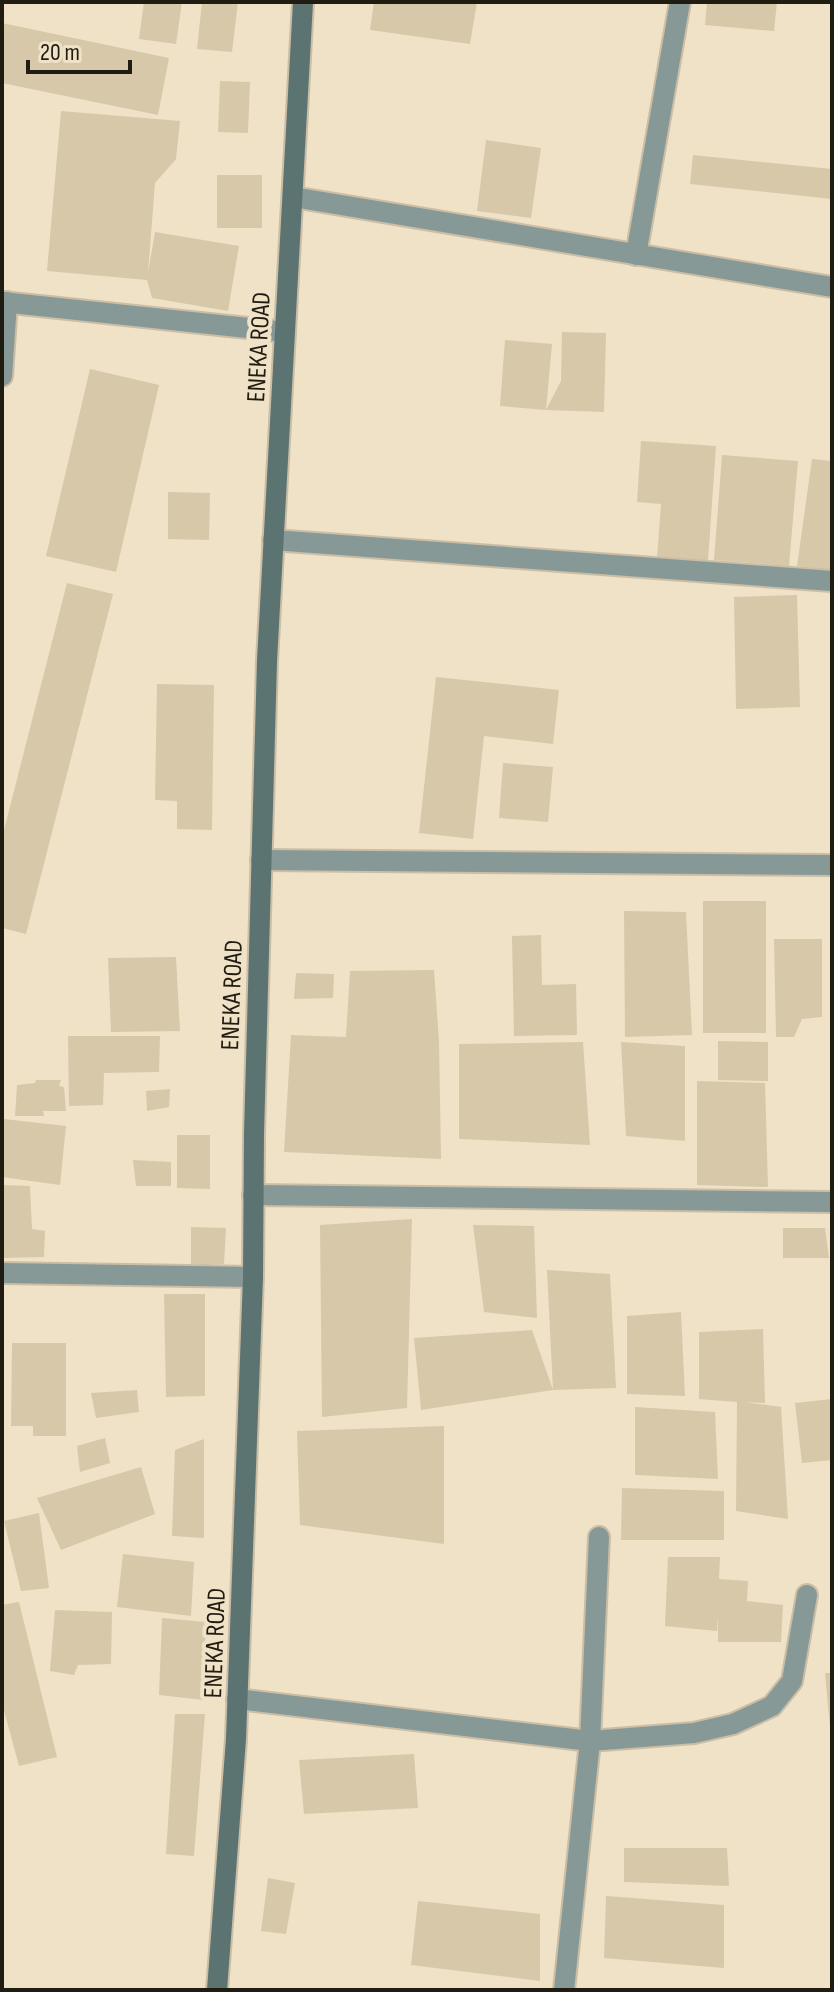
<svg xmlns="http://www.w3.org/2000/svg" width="834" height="1992" viewBox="0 0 834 1992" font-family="'Sofia Sans Condensed',sans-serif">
<rect width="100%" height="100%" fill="#f0e2c7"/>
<!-- building -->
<g fill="#d7c8aa">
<polygon points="144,2 182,2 176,44 139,39"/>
<polygon points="202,2 238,2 232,52 197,49"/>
<polygon points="374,2 477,2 470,44 370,30"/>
<polygon points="707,2 777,2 774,31 705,25"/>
<polygon points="2,23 169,58 158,115 2,83"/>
<polygon points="220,81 250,82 248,133 218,132"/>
<polygon points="61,111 180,121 176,159 155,183 148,273 155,232 239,246 228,311 152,298 147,280 47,271"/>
<polygon points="486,140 541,148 531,218 477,211"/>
<polygon points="693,155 832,169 832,199 690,184"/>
<rect x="217" y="175" width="45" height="53"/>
<polygon points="562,332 606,333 604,412 546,410 561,381"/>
<polygon points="505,340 552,344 546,410 500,406"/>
<polygon points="90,369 159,385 116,572 46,556"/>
<polygon points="641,441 716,446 708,561 657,558 661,504 637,502"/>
<polygon points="722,455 798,461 789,566 714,560"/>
<polygon points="812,459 832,461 831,570 797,566"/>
<polygon points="168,492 210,493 209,540 168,539"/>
<polygon points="67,583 113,594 26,934 2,928 2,838"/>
<polygon points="797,595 800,707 736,709 734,597"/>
<polygon points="436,677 559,690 553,744 484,736 473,839 419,833"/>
<polygon points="157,684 214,685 212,830 177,829 177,801 155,800"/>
<polygon points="503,763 553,767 548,822 499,818"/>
<rect x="703" y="901" width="63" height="132"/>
<polygon points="624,911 686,912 692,1035 625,1037"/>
<polygon points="541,935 542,985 576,984 577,1035 514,1036 512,936"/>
<polygon points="774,939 822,939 822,1017 802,1019 794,1037 776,1037"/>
<polygon points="176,957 180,1031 111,1032 108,958"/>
<polygon points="434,970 439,1041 441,1159 284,1152 291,1035 346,1037 350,971"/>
<polygon points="296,973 334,974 333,998 294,999"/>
<polygon points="68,1036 160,1036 159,1072 104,1073 103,1105 69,1106"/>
<polygon points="718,1041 768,1042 768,1081 718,1080"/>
<polygon points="583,1042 590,1145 459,1139 459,1044"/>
<polygon points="621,1042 685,1046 685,1141 626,1136"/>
<polygon points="36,1080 61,1080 59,1086 64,1087 66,1111 43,1111 44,1116 15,1116 17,1085 35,1083"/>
<polygon points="697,1081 765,1083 768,1187 697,1185"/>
<polygon points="170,1089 169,1107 147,1111 146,1091"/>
<polygon points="4,1119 66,1126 60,1185 2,1177"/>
<polygon points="177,1135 210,1135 210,1189 177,1188"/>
<polygon points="133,1160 171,1162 171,1186 136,1186"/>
<polygon points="2,1185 30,1186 32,1229 45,1231 44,1257 2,1258"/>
<polygon points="412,1219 407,1408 322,1417 320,1225"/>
<polygon points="473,1225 534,1226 537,1318 484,1312"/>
<polygon points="191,1227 226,1228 224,1264 191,1266"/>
<polygon points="783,1228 825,1228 829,1258 783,1258"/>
<polygon points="547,1270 610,1274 616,1388 553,1390"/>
<polygon points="164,1294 205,1294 205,1396 166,1397"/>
<polygon points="681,1312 685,1396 627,1394 627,1316"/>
<polygon points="763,1329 765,1403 745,1402 781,1407 788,1519 736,1511 737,1402 699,1399 699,1332"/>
<polygon points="532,1330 553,1390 421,1410 414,1338"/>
<polygon points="12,1343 66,1343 66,1436 33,1436 33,1426 11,1426"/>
<polygon points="137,1390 139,1412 96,1418 91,1393"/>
<polygon points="832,1399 832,1460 802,1463 795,1403"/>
<polygon points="635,1407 715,1412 718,1479 635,1475"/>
<polygon points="444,1426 444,1544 300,1525 297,1431"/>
<polygon points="105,1438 110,1463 80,1472 77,1446"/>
<polygon points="204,1439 204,1538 172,1536 175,1450"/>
<polygon points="141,1467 155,1514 61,1550 37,1498"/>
<polygon points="622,1488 724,1491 724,1540 621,1540"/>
<polygon points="39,1513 49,1588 21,1591 4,1521"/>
<polygon points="123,1554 194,1562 191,1616 117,1607"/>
<polygon points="668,1557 720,1557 719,1579 748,1581 747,1601 783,1605 781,1642 718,1642 718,1617 717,1631 665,1626"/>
<polygon points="19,1602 57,1757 19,1766 2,1703 2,1605"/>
<polygon points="55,1610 112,1612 111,1664 78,1665 74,1675 50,1671"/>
<polygon points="162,1618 206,1622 203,1700 159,1695"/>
<polygon points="825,1673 832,1673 832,1728 830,1728"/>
<polygon points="175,1714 205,1714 194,1856 166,1854"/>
<polygon points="414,1754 418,1808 304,1814 299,1760"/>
<polygon points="624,1848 727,1848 729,1886 624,1882"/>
<polygon points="268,1878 295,1883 286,1934 261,1931"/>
<polygon points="606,1896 724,1905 724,1968 604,1958"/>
<polygon points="418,1901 540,1914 540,1981 411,1965"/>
</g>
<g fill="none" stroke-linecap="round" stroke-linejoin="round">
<!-- street casing -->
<g stroke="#cbbea6" stroke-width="24">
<g id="street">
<polyline points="293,197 832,287"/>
<polyline points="636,255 680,2"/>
<polyline points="2,302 285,332"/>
<polyline points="2,376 7,302"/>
<polyline points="273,540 832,581"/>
<polyline points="261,860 832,865"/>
<polyline points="253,1195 832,1202"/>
<polyline points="2,1273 253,1277"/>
<polyline points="237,1699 590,1741 694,1733 733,1724 772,1706 792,1681 807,1595"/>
<polyline points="564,1990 590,1741 599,1537"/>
</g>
</g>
<!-- secondary casing -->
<g stroke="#cbbea6" stroke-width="24">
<polyline id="secondary" points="217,1990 236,1739 253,1277 254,1134 267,661 303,2"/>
</g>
<!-- street -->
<use href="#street" stroke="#879996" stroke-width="20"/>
<!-- secondary -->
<use href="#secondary" stroke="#5b7471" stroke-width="20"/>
</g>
<g text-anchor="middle" stroke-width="8" stroke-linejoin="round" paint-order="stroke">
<!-- street labels -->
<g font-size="26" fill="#211c12" stroke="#f0e2c7">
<text transform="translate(258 347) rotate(-87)" y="9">ENEKA ROAD</text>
<text transform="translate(231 995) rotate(-88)" y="9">ENEKA ROAD</text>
<text transform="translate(214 1643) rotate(-88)" y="9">ENEKA ROAD</text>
</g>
</g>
<!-- border -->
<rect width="834" height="1992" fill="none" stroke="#211c12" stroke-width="8"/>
<!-- scale -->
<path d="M28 60v12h102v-12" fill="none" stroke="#211c12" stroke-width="4"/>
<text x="40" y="60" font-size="24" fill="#211c12" stroke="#f0e2c7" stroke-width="6" paint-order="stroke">20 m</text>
</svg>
